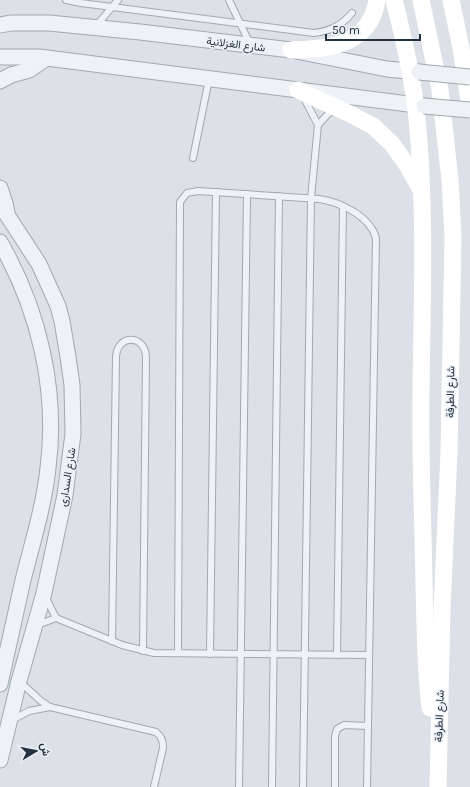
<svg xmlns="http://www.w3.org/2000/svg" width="470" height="787" viewBox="0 0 470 787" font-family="Karla,Vazirmatn,sans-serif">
<rect width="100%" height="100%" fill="#dbe1e7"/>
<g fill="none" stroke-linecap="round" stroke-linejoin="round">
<!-- service casing -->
<g stroke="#a0a9b1" stroke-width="8">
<g id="service">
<path d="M66 0 81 3 314 33C330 31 341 26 352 13"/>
<polyline points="229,0 250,44"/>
<polyline points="96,26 118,0"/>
<polyline points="318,125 328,114 336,109"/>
<polyline points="193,158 209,79"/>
<polyline points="46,598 56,618"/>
<polyline points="37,625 56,618 122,645 154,653 369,655"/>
<path d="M112 641 116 357C117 334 145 334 146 357L143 651"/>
<path d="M178 653 180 202 187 193 198 191 319 199C340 202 370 216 376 238L367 787"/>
<polyline points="210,654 216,192"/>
<polyline points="337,655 343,206"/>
<path d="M20 682 41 701 50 707 156 732C162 737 163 741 163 748L154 787"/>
<polyline points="12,720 29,711 50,707"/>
<polyline points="239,787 247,194"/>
<polyline points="272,787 279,196"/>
<polyline points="303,787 311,198 318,125 304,98"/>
<polyline points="335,787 335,736 337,729 344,725 368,726"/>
</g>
</g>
<!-- tertiary casing -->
<g stroke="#a0a9b1" stroke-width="17">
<g id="tertiary">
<polyline points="0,25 11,23 49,23 140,32 291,50 387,69 419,72"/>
<polyline points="0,57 39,57 424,106"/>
<polyline points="0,81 11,75 29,70 47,58"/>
<polyline points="0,188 5,203 7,213"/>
<polyline points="0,204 39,264 58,306 62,321 68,357 72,385 73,434 65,495 44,593 19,681 0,760"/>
<path d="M0 242C39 310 58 390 48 468 44 506 32 544 23 580 15 615 8 649 0 684"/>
</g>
</g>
<!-- service -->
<use href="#service" stroke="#eef1f5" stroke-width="6"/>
<!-- tertiary -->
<use href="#tertiary" stroke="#eef1f5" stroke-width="15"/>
<!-- secondary -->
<g stroke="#fff" stroke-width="17">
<path d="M394 0C404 39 413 79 417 119 426 210 422 303 421 394 420 457 423 520 424 583 425 625 425 667 430 708"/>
<polyline points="421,0 440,90 450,180 453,236 449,453 442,608 438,787"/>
<polyline points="451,0 461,48 470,107"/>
<path d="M291 50C328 49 370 46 377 0"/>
<polyline points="298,90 348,113 373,126 392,144 407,165 420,188"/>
</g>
<!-- tertiary-bridge casing -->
<g stroke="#a0a9b1" stroke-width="17" stroke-linecap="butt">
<g id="tertiary-bridge">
<polyline points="419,72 470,77"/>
<polyline points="424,106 470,110"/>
</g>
</g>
<!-- tertiary-bridge -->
<use href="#tertiary-bridge" stroke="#eef1f5" stroke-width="15"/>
</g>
<g text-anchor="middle" stroke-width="3" stroke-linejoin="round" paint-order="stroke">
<!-- street labels -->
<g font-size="11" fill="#24313e" stroke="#eaf0f5">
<text transform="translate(236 44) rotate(7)" y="4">شارع الغزلانية</text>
<text transform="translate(450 392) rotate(-89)" y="4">شارع الطرفة</text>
<text transform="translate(67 477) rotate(-81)" y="4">شارع السدارى</text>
<text transform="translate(439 716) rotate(-88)" y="4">شارع الطرفة</text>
</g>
</g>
<!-- north arrow -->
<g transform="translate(36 751) rotate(80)" stroke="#eaf0f5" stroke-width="3" paint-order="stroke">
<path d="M0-3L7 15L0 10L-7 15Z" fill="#24313e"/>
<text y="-6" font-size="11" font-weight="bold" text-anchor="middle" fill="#24313e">ش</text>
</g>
<!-- scale -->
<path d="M326 34v6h94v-6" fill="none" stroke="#24313e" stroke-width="2"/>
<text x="332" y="34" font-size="12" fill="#24313e" stroke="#eaf0f5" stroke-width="3" paint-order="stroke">50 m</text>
</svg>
